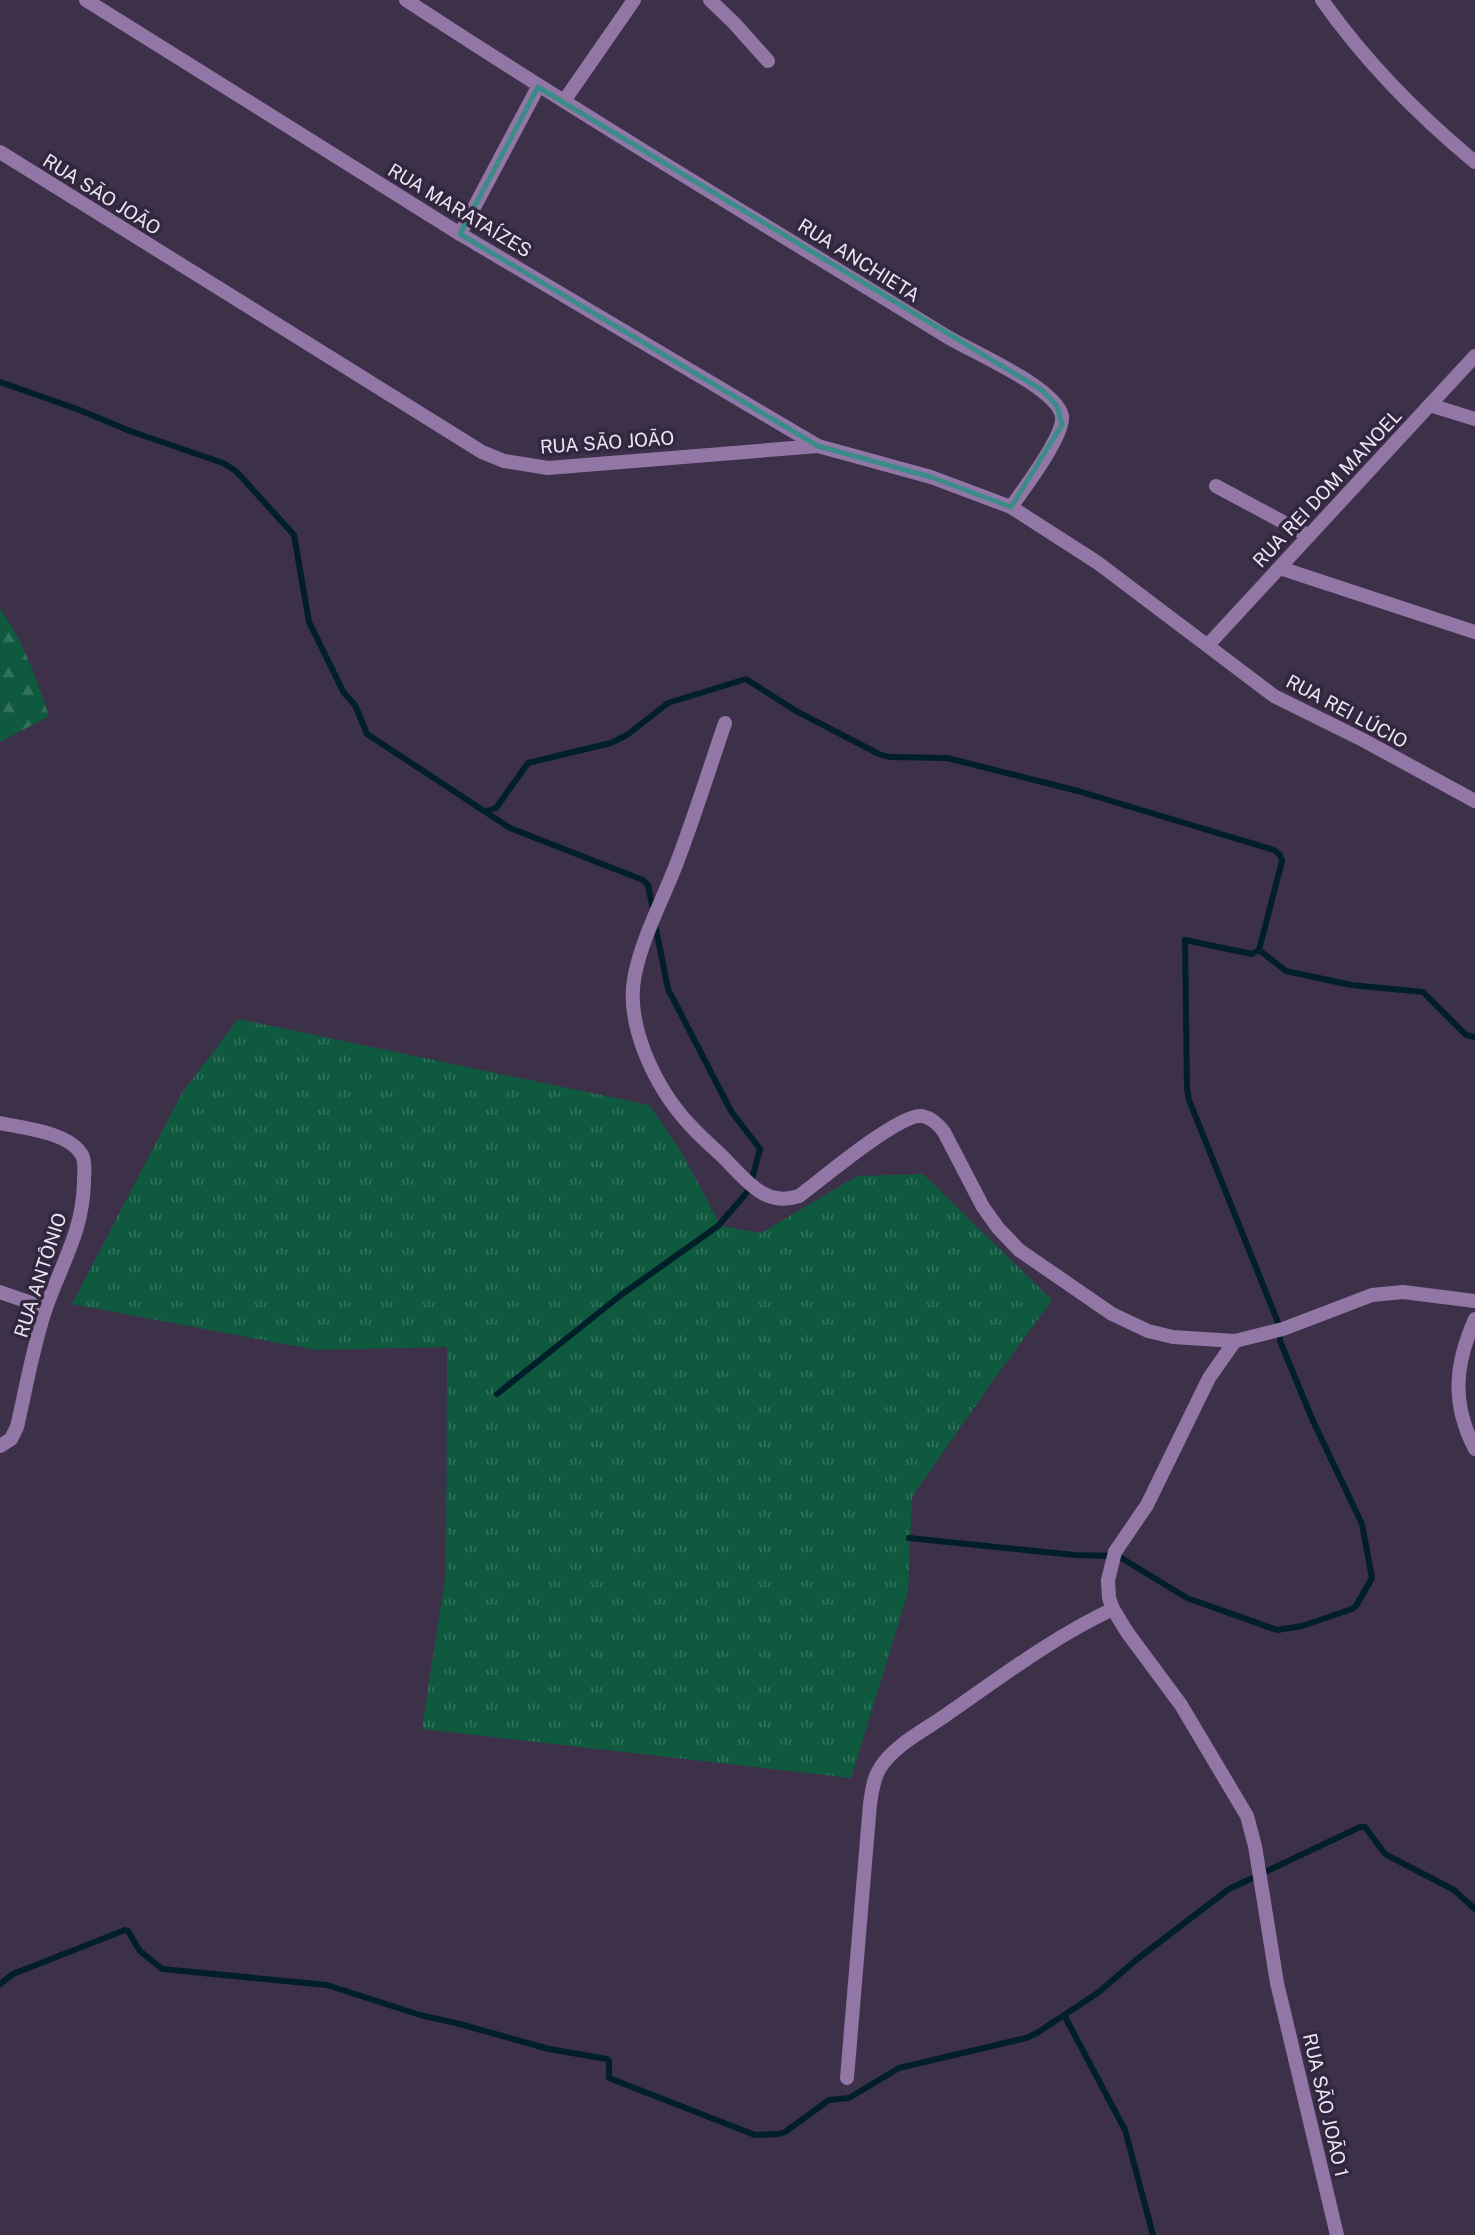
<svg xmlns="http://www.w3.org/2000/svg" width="1475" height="2235" viewBox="0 0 1475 2235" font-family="'Public Sans',sans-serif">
<defs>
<pattern id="grass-tufts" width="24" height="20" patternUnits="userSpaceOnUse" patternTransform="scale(1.75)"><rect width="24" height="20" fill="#0f593f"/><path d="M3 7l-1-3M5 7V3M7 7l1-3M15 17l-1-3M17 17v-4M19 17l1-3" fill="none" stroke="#32715b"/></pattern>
<pattern id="forest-firs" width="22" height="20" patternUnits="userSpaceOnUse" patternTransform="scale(1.75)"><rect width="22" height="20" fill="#0f593f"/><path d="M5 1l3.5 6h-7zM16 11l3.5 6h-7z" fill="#32715b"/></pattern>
</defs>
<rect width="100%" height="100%" fill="#3c3149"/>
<!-- grass -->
<polygon fill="url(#grass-tufts)" points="238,1019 649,1105 680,1150 721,1226 761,1233 857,1176 923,1174 1052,1300 992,1382 912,1497 908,1592 851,1778 422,1729 446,1572 447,1347 316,1350 72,1304 182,1093"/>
<!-- forest -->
<path fill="url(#forest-firs)" d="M0 609C24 642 36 678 49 716L0 742Z"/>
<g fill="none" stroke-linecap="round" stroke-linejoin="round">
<!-- stream -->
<g stroke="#001f29" stroke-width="6">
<polyline points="0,382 77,409 130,431 223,463 236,471 294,535 309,622 344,693 355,705 367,734 510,828 643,880 648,885 653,910"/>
<polyline points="487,811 496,808 528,763 611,743 627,735 668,703 746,679 796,711 879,754 889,757 947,758 1078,791 1274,850 1280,855 1282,861 1259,950"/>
<polyline points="1259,950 1286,971 1351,985 1423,992 1466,1035 1475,1037"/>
<polyline points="497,1394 621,1295 718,1226 749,1190 760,1149 731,1111 668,989 655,924"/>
<polyline points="909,1538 1075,1555 1118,1556 1187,1598 1277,1630 1302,1626 1352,1609 1356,1606 1372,1578 1362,1524 1313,1421 1280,1341 1279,1325 1189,1100 1187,1088 1185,940 1252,954 1259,950"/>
<polyline points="0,1984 13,1974 125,1930 128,1931 140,1951 162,1969 327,1985 420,2015 456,2023 549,2049 607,2059 609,2061 609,2078 755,2135 779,2134 785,2132 829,2100 849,2098 899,2068 1026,2038 1037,2033 1099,1992 1136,1960 1229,1889 1360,1827 1365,1827 1385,1854 1454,1890 1475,1909"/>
<polyline points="1064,2015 1125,2130 1153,2235"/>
</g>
<!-- minor -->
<g stroke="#9277a6" stroke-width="14">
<polyline points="86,0 460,234 818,446"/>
<path d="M406 0C583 116 765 225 946 336 972 352 1056 387 1062 416 1065 435 1023 490 1011 507"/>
<polyline points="710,0 734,23 768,61"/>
<path d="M1322 0C1365 61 1418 115 1475 162"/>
<polyline points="564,101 634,0"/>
<polyline points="0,152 482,452 504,461 548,468 818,446 931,477 1011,507 1098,563 1274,696 1363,740 1475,801"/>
<polyline points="460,234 538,87"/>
<polyline points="1430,405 1475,419"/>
<polyline points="1216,486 1309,536"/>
<polyline points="1280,568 1475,632"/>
<polyline points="1208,645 1475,356"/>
<path d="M725 723C709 770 694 818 676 865 662 901 643 936 635 974 624 1024 656 1089 690 1125 699 1135 710 1145 720 1154 745 1178 763 1208 799 1196 821 1180 899 1113 922 1116 932 1118 939 1125 944 1132L983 1207 998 1228 1019 1250 1112 1314 1148 1331 1173 1337 1235 1341 1283 1329 1372 1295 1403 1292 1475 1301"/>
<path d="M0 1123C23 1128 69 1132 82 1155 86 1163 84 1173 84 1181 83 1232 62 1262 46 1308 33 1346 26 1388 17 1427L11 1439 0 1446"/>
<polyline points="0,1292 46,1308"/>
<path d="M1475 1319C1455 1364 1451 1403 1475 1449"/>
<polyline points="1235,1341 1209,1378 1147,1505 1115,1552 1108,1580 1109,1598 1113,1609 1127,1632 1181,1705 1247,1816 1255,1846 1277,1983 1337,2235"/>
<path d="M847 2078 870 1804C872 1792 873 1779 880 1768 894 1745 925 1730 946 1715 1001 1677 1053 1637 1113 1609"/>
</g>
</g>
<!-- marked area -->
<path fill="none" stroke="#3b8c89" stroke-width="5" stroke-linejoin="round" d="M538 87 1042 390 1057 406 1062 425 1011 507 931 477 818 446 460 234Z"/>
<g text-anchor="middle" stroke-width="7" stroke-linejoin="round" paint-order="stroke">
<!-- street labels -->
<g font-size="19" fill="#ebe5f4" stroke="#32273e">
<text transform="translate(102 194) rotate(32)" y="7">RUA SÃO JOÃO</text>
<text transform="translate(460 210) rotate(31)" y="7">RUA MARATAÍZES</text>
<text transform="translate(859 260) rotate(32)" y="7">RUA ANCHIETA</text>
<text transform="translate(607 442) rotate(-4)" y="7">RUA SÃO JOÃO</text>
<text transform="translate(1327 488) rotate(-47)" y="7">RUA REI DOM MANOEL</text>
<text transform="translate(1347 711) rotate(28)" y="7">RUA REI LÚCIO</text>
<text transform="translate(40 1275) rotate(-72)" y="7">RUA ANTÔNIO</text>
<text transform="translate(1326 2105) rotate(77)" y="7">RUA SÃO JOÃO 1</text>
</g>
</g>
</svg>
